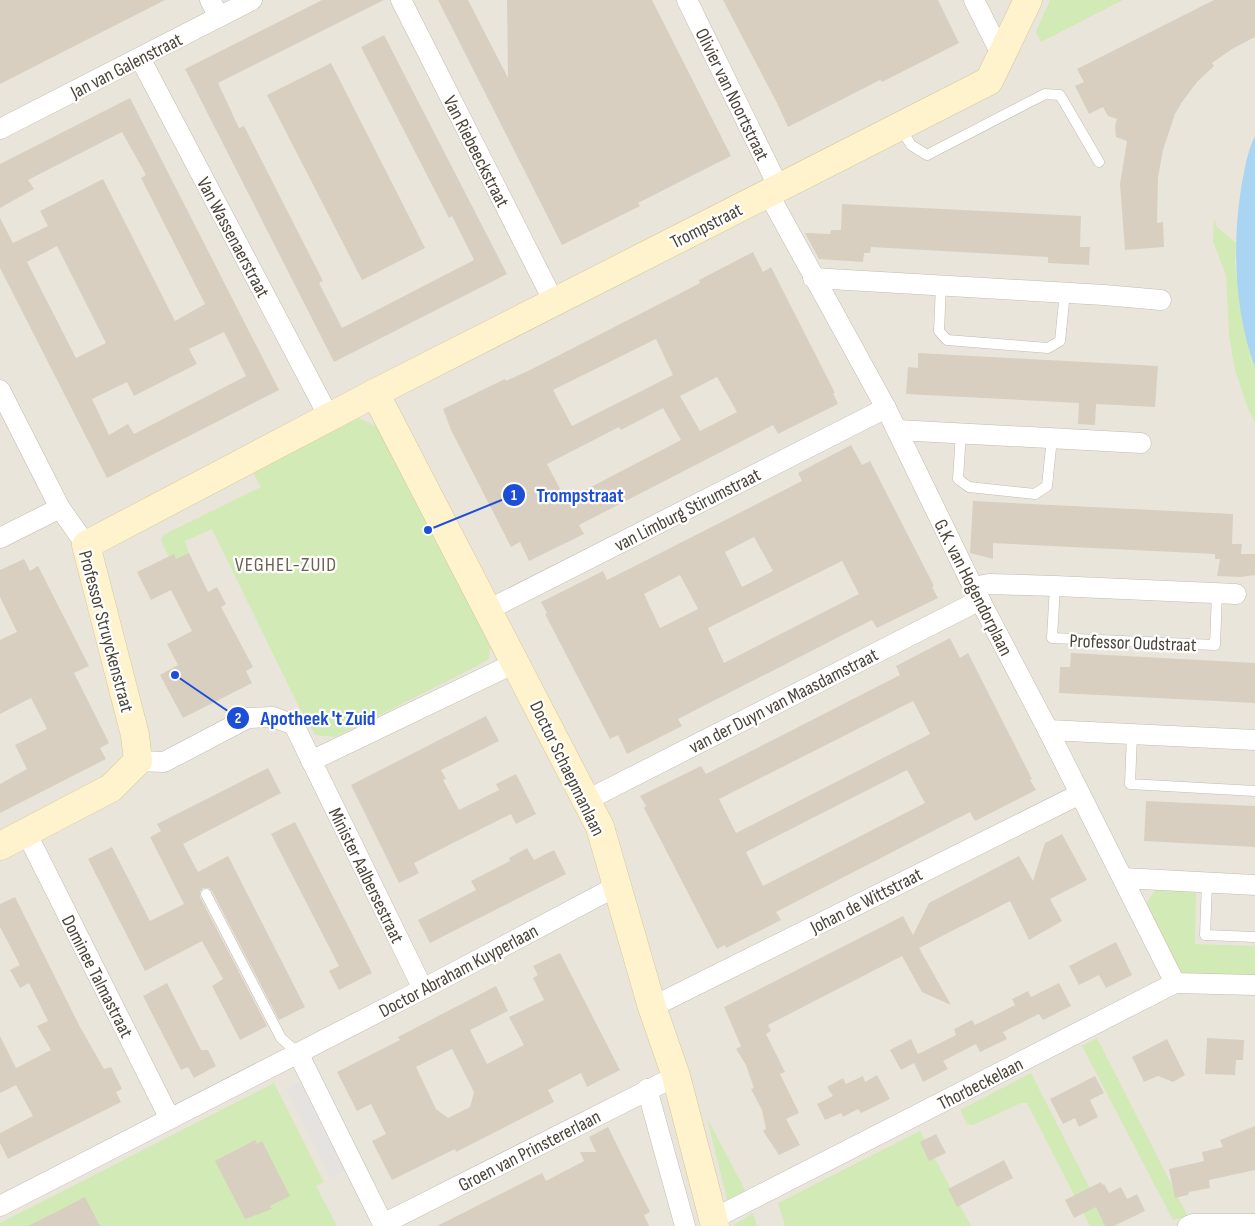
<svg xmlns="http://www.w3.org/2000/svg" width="1255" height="1226" viewBox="0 0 1255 1226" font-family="'Sofia Sans Condensed',sans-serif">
<rect width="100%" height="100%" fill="#f6f3ec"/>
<!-- residential -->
<rect fill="#eae5da" x="0" y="0" width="1255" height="1226"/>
<!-- green -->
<g fill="#d2eab5">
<polygon points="1050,0 1123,0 1041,42 1036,32"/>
<polygon points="1214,219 1217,227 1236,243 1235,264 1242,313 1251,356 1255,367 1255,423 1247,406 1235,370 1229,336 1226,275 1213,241"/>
<polygon points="359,418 377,427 385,435 490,647 489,659 477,666 352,729 334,737 315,735 299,707 212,529 185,541 191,560 174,568 161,541 163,535 261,487 253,472"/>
<polygon points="1157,888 1196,893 1195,944 1255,946 1255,983 1180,977 1145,905"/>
<polygon points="1097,1038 1188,1217 1173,1220 1082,1046"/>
<polygon points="1031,1073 1109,1226 1090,1226 1027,1103 1021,1103 973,1125 967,1124 960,1110"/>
<polygon points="274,1083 324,1182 316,1186 337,1226 0,1226 0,1223"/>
<polygon points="707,1118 743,1186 746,1195 728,1203"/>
<polygon points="920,1131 971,1226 785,1226 778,1203"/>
<polygon points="753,1213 757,1226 734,1226 734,1225"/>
</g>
<!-- parking -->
<polygon fill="#e5e3e0" points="300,1082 345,1171 331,1178 286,1089"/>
<!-- water -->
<path fill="#a9d4f2" d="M1255 136V367C1234 312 1232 241 1242 183 1245 167 1248 150 1255 136Z"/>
<!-- building -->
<g fill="#d8cfc1" fill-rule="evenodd">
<polygon points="0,0 165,0 0,84"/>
<polygon points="322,0 384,0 218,83 239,128 244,126 323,281 319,283 342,328 474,260 452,216 449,218 361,47 384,35 507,274 334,362 185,69"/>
<polygon points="438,0 468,0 508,78 507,0 652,0 731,156 638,203 640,206 562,245"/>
<polygon points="723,0 938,0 959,43 882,82 880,80 788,127 777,103"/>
<polygon points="1214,0 1255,0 1255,37 1232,49 1212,63 1214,66 1197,82 1182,102 1175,114 1163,150 1158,177 1157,223 1163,222 1164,247 1125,250 1120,184 1127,141 1116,137 1115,126 1117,119 1108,116 1103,107 1089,114 1075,86 1084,82 1077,69"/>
<polygon points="331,63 425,248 362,280 267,95"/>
<path d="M130 98 279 390 107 478 0 268V218L13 243 48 226 40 211 103 179 175 321 205 304 141 178 146 175 122 132 28 180 34 189 0 208V164ZM57 246 106 343 76 358 27 262ZM224 332 246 376 134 434 128 424 109 435 92 399 127 382 134 396 177 374 197 364 189 349Z"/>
<polygon points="842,204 1081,216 1080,247 1090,247 1089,265 1048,263 1048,257 871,247 870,253 864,253 863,262 819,259 805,233 830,234 831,230 841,230"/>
<path d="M753 252 763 272 771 267 835 393H833L838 404 778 434 773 425 750 437 579 525 584 534 529 561 520 542 511 547 451 430 443 409 505 379 506 381 530 370 677 295 700 283 699 280ZM656 339 673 375 572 426 553 390ZM717 377 737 412 700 431 680 396ZM663 408 681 440 566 500 547 464 619 427 621 430Z"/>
<polygon points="918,353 1158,366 1155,407 1096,404 1095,425 1078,424 1079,403 906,394 908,367 918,368"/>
<path d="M851 445 862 465 870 461 934 586 932 587 938 598 877 628 872 620 678 719 682 726 627 754 618 735 610 739 545 614 547 613 541 602 603 571 607 580 631 568 802 481 798 473ZM754 537 773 571 742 587 725 552ZM842 561 859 594 724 663 708 628ZM680 575 698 609 660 628 644 594Z"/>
<polygon points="973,501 1233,514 1232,544 1242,544 1241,554 1255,554 1255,575 1240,577 1217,576 1220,559 1215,559 1215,554 993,543 993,559 970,553"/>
<polygon points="189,553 208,592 217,587 226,604 221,607 253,667 246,671 252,683 183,718 160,675 178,665 167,644 192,631 171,590 151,600 137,572 174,554 176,559"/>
<polygon points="24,559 30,571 38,566 89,666 74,673 109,743 100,748 106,759 0,813 0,784 27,769 15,745 47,729 31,698 0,714 0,640 17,632 0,597 0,570"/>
<path d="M950 638 960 658 968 653 1032 779 1030 780 1036 790 975 821 970 812 776 912 781 920 726 948 725 945 717 949 644 808 646 806 640 796 701 766 706 774 812 720 900 675 896 666ZM913 701 930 734 736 833 719 799ZM907 770 925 803 763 886 746 852Z"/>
<polygon points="1071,653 1255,663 1255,703 1059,693 1060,667 1070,667"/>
<polygon points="486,716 499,741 441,770 446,779 443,780 459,810 499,790 496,784 516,774 536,814 516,824 511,814 453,843 414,863 419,873 399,883 351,785"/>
<polygon points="268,768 281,793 183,844 198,872 228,856 305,1007 279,1020 212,891 209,888 203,888 200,891 200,897 267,1026 240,1040 212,986 223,979 202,941 145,971 88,859 112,847 150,921 184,904 150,837 161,831 157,824"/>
<polygon points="1146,801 1255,806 1255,847 1144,841"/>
<polygon points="295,822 372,973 339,990 329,971 339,966 271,834"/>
<polygon points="1062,834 1087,880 1050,899 1062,921 1029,940 1010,901 919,948 951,1005 922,992 902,956 768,1025 771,1031 766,1034 785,1072 780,1074 799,1113 786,1119 800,1145 779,1155 763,1131 766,1129 762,1110 751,1089 754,1088 746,1065 736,1049 741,1046 724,1007 903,916 913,935 929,903 1019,856 1033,881 1045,843"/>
<polygon points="527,848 534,860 554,850 566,874 430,943 418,920 476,890 471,881 510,861 509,858"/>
<polygon points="15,897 80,1027 104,1069 111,1067 122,1089 116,1092 121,1102 8,1159 0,1143 0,1133 33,1116 16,1085 0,1093 0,1036 16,1068 51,1050 37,1026 48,1021 29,983 20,988 10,970 20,965 0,927 0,904"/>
<polygon points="1116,942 1132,975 1106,988 1099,975 1079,985 1069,966"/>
<path d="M560 953 620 1070 587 1087 581 1073 548 1090 554 1102 456 1152 455 1149 392 1180 372 1141 386 1134 371 1104 357 1111 337 1072 400 1040 398 1037 496 986 508 1011 470 1030 487 1064 524 1045 509 1017 544 1000 533 978 538 975 533 966ZM452 1049 474 1092 470 1107 448 1118 436 1109 416 1067Z"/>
<polygon points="167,983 201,1050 208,1050 216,1066 194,1078 188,1067 181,1070 143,996"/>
<polygon points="1059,983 1071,1006 1043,1020 1039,1014 1003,1032 1007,1039 980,1052 976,1044 943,1061 948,1069 923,1082 914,1063 901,1070 890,1050 911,1039 918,1054 956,1035 954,1029 972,1020 975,1025 1015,1005 1012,999 1028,991 1031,997"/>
<polygon points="1207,1038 1244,1040 1243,1060 1236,1060 1235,1075 1205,1074"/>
<polygon points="1167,1039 1185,1075 1173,1082 1158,1076 1144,1082 1132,1057"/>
<polygon points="877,1075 890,1099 861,1113 858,1109 843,1117 841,1113 825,1120 817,1104 833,1096 827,1087 843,1078 846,1084 863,1076 865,1082"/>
<polygon points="1095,1076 1104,1093 1090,1100 1098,1117 1079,1127 1075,1118 1063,1124 1050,1099"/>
<polygon points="1255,1126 1255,1170 1209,1180 1210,1188 1189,1192 1188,1195 1175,1198 1169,1169 1204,1161 1202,1152 1223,1147 1220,1140"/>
<polygon points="608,1127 650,1212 644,1215 649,1226 437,1226 542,1173 546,1181 584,1161 580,1152 596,1152 589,1137"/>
<polygon points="936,1134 946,1153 929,1161 920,1142"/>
<polygon points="255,1140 257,1144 262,1141 290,1196 270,1206 272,1209 245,1219 215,1161"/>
<polygon points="1004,1160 1013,1178 957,1207 948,1189"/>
<polygon points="1101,1182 1102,1185 1104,1184 1109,1193 1121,1187 1127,1199 1137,1194 1145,1211 1114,1226 1105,1226 1096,1207 1074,1218 1065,1200"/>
<polygon points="85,1197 100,1226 28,1226 60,1210"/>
</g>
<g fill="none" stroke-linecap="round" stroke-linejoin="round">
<!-- lane casing -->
<g stroke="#c2bbae" stroke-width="11">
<g id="lane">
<polyline points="900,127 911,145 927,155 1045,94 1060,95 1099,162"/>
<polyline points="941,285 939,331 947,340 1048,348 1060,341 1065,292"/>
<polyline points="961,433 958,479 969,487 1035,494 1047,486 1052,438"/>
<polyline points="1055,586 1052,638 1215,645 1217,593"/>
<polyline points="1132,735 1130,784 1255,791"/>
<polyline points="1207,883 1205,935 1255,937"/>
<polyline points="206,894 281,1038 298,1053"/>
</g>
</g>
<!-- street casing -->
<g stroke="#c2bbae" stroke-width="21">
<g id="street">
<polyline points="210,0 219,17"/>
<polyline points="401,0 554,302"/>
<polyline points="687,0 779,188"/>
<polyline points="974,0 1001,54"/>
<polyline points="140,58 329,417"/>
<polyline points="0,129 252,0"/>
<polyline points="768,193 886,408 973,587 1048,730 1175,983"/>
<polyline points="813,278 1104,295 1161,300"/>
<polyline points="0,390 60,508 86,545"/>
<polyline points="897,430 1141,443"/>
<polyline points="0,538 60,508"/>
<polyline points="973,587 989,584 1055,586 1236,594"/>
<polyline points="488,610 886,408"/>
<polyline points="1048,730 1255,740"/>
<polyline points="138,761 164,762 248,718 273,717 294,725 423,989"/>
<polyline points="311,761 515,663"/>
<polyline points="587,800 980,600"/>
<polyline points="26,832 170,1119"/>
<polyline points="1123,878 1255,885"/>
<polyline points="652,1007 1080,794"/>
<polyline points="298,1053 384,1226"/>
<polyline points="647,1089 685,1226"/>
<polyline points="0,1206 423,989 617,886"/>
<polyline points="713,1219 1175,983 1255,985"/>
<polyline points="383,1224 676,1076"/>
<polyline points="1188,1226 1193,1224 1255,1224"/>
</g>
</g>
<!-- secondary casing -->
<g stroke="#d6c79b" stroke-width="29">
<g id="secondary">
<polyline points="375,393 600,827 652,1007 676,1076 715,1226"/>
<polyline points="0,846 111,788 138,761 135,735 86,545 375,393 989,81 1028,0"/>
</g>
</g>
<!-- lane -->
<use href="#lane" stroke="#fff" stroke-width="10"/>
<!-- street -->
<use href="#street" stroke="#fff" stroke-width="20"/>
<!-- secondary -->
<use href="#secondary" stroke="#fff3cd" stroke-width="28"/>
</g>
<g text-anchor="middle" stroke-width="4.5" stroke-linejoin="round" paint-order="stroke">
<!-- street labels -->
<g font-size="19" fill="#4b4439" stroke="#fff">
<text transform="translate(126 65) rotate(-27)" y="7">Jan van Galenstraat</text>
<text transform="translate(733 94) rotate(64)" y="7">Olivier van Noortstraat</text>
<text transform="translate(477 151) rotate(63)" y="7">Van Riebeeckstraat</text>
<text transform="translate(706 225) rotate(-27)" y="7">Trompstraat</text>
<text transform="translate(234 237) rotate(62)" y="7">Van Wassenaerstraat</text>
<text transform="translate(687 509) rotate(-27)" y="7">van Limburg Stirumstraat</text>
<text transform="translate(974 587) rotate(63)" y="7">G.K. van Hogendorplaan</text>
<text transform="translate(107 631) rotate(75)" y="7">Professor Struyckenstraat</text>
<text transform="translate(1133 642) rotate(2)" y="7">Professor Oudstraat</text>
<text transform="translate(783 700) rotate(-27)" y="7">van der Duyn van Maasdamstraat</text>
<text transform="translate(568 768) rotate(64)" y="7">Doctor Schaepmanlaan</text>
<text transform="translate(367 875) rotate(64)" y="7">Minister Aalbersestraat</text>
<text transform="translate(866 900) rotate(-27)" y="7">Johan de Wittstraat</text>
<text transform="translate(458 970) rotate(-28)" y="7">Doctor Abraham Kuyperlaan</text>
<text transform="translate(98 976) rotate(63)" y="7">Dominee Talmastraat</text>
<text transform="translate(980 1083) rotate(-27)" y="7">Thorbeckelaan</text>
<text transform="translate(529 1150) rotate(-27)" y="7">Groen van Prinstererlaan</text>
</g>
<!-- neighbourhood labels -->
<g font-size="20" letter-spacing="1" fill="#6e6250" stroke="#fff">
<text x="286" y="571">VEGHEL-ZUID</text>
</g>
</g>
<!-- callouts -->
<path fill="none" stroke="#1d4ed8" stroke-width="2" d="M428 530L514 495M175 675L238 718"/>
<g fill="#1d4ed8" stroke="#fff" stroke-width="2">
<circle cx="428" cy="530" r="5"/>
<circle cx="175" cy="675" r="5"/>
<circle cx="514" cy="495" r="12"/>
<circle cx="238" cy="718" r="12"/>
</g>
<g font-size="15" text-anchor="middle" font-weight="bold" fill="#fff">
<text x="514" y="500">1</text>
<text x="238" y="723">2</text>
</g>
<g font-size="20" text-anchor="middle" font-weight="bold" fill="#1d4ed8" stroke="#fff" stroke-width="4.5" stroke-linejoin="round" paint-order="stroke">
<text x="580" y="502">Trompstraat</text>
<text x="318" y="725">Apotheek 't Zuid</text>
</g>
</svg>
